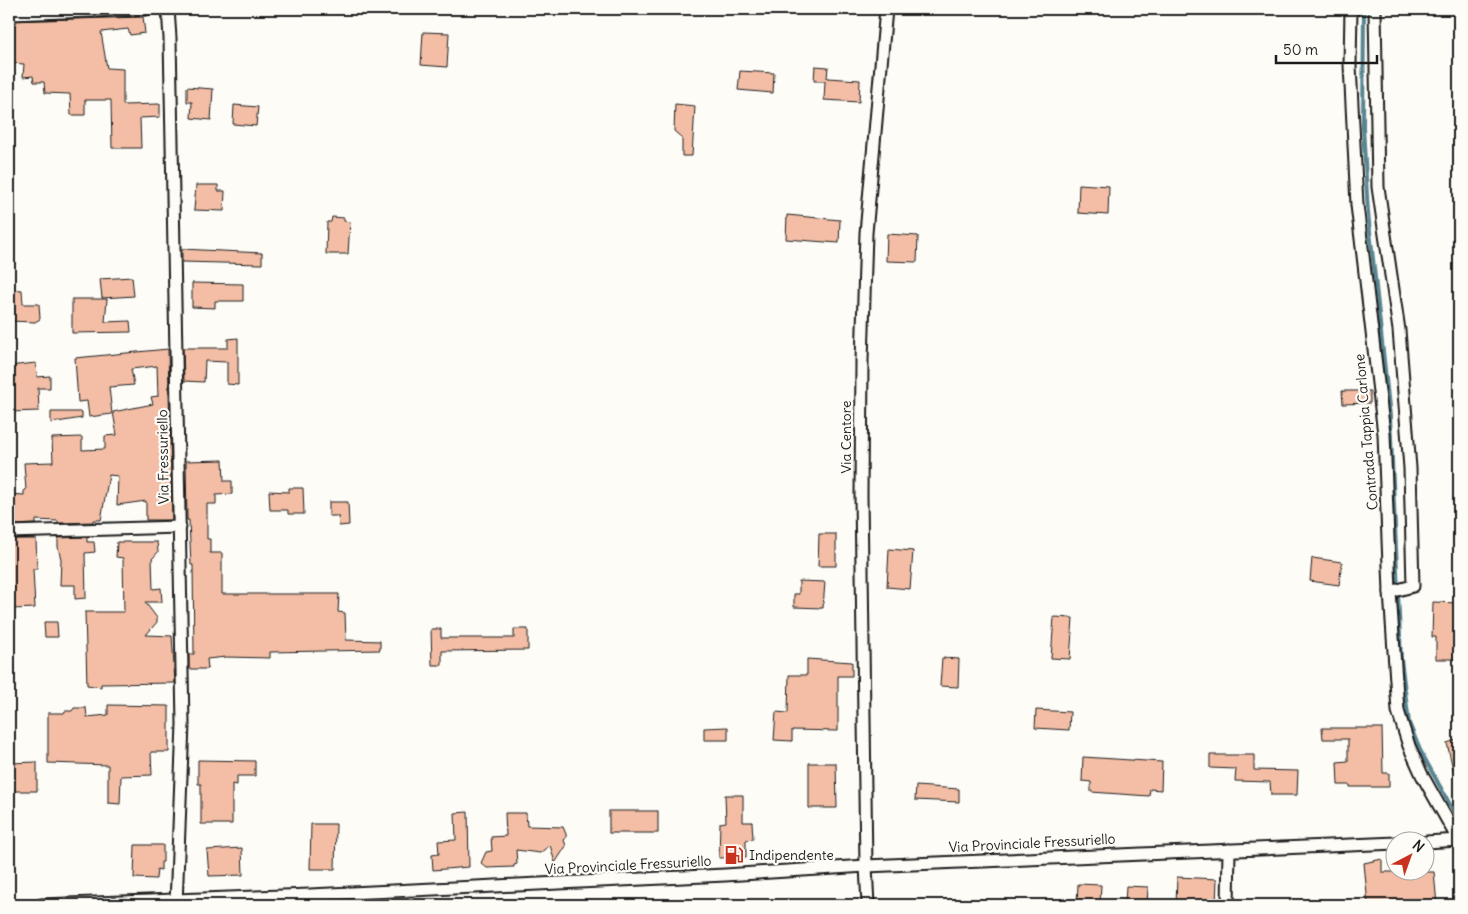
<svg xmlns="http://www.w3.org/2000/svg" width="1468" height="914" viewBox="0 0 1468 914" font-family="Delius,sans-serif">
<rect width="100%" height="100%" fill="#fdfcf7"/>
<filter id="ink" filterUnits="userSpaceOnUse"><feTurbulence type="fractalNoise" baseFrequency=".02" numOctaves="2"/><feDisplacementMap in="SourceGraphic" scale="10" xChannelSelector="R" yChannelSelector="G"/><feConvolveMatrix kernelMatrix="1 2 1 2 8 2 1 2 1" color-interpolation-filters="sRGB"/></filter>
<g filter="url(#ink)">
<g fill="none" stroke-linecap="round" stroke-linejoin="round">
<!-- stream -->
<polyline stroke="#598592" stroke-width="4" points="1364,9 1363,127 1368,213 1390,416 1401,659 1409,723 1420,750 1459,821"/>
</g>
<!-- building -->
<g fill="#f3bea5" stroke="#1c1c1c">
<polygon points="143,17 145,33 130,35 128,29 101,32 107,68 123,69 123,105 160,104 160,117 140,118 141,148 112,148 111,100 85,100 85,115 71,115 70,94 45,93 44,82 34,82 33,76 23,77 24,64 9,63 9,21"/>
<polygon points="423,32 449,33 447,67 421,65"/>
<polygon points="815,66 828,67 827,78 860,80 859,102 824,100 825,81 814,81"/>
<polygon points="740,71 774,73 773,93 738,90"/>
<polygon points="187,87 213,89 211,120 191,118 192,102 187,102"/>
<polygon points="675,104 695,106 692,156 682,156 682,138 674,131"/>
<polygon points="234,105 258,107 256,126 233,124"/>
<polygon points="1079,184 1109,186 1108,215 1078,213"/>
<polygon points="196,185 218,185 218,191 225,191 224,211 194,210"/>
<polygon points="787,215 840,220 839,243 786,239"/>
<polygon points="332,217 344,218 344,221 350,222 348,254 326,254 327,222 331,222"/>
<polygon points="887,234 918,236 917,262 886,261"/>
<polygon points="182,249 262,253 262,264 182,262"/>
<polygon points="132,277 134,296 102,298 100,279"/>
<polygon points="192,283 243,284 243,301 215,301 215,308 192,307"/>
<polygon points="9,289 22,290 23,304 39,304 40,319 35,322 9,321"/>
<polygon points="72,299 107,299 105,322 130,321 131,332 72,333"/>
<polygon points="238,338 238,385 227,384 227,362 205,361 204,382 184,381 183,348 228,348 228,339"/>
<polygon points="168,349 172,520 146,520 146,501 117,505 118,476 109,475 101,520 93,520 93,522 58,523 58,521 36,520 36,524 9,525 9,494 24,495 24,490 26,490 24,463 53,462 52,438 82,437 82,450 105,449 105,436 117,435 113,412 153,404 151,397 158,396 157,366 131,369 134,385 109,387 112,414 89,417 87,401 78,402 75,358"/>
<polygon points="36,363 37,377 50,376 50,388 38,388 39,411 9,412 9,366"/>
<polygon points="1342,391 1370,391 1370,403 1343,404"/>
<polygon points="51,412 82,412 82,418 51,423"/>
<polygon points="223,460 224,481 232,481 232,494 216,495 216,504 207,504 207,539 210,539 210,553 222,553 222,594 339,594 338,612 345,613 346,640 380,641 380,650 270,652 270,658 226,657 207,659 208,669 189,669 189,654 194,654 193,565 191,565 189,520 187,520 186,461"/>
<polygon points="289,488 303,488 304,514 288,514 288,510 270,510 269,491 289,492"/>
<polygon points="329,502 348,502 349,525 339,526 338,516 329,516"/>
<polygon points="819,534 836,534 836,566 818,566"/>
<polygon points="87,537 87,542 94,542 95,552 85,553 86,598 75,599 75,585 60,585 61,559 58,547 58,538"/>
<polygon points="9,539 36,539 37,569 33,569 35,608 12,609 9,565"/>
<polygon points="117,542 157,542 158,552 152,559 153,589 161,588 162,602 145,602 157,618 157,622 146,635 172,636 175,683 101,684 101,687 87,685 85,612 124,612 123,558 116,557"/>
<polygon points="889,549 913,551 910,589 887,587"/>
<polygon points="1312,558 1342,562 1339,585 1310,581"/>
<polygon points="799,581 825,582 823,608 794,607 794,594 799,594"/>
<polygon points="1433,602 1459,603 1459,659 1436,659 1436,637 1432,637"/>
<polygon points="1054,617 1073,618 1070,659 1051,658"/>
<polygon points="44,622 57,622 58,637 45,637"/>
<polygon points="431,629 441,629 441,638 514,638 514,629 528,629 528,650 442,651 442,665 432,665"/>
<polygon points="942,658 959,659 958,687 940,686"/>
<polygon points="807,659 852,662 852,676 838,676 838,731 792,730 792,741 774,740 776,712 788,713 789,675 807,675"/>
<polygon points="108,705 169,706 169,752 151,752 152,775 121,776 120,804 108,803 108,765 48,763 48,713 64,713 65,711 72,711 74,708 86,708 87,717 108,715"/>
<polygon points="1036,710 1070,712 1069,730 1035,728"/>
<polygon points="728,727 728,740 704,740 704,728"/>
<polygon points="1322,728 1382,728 1383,773 1389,773 1389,787 1350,787 1350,785 1338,785 1337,762 1348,761 1348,739 1323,739"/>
<polygon points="1459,739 1459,777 1455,778 1447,743"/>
<polygon points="1210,755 1254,755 1254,770 1298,771 1297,795 1271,795 1270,782 1235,781 1236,769 1210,768"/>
<polygon points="1083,757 1162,762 1161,790 1150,789 1149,796 1091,792 1091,782 1082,781"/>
<polygon points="198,760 255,761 255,776 237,776 237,785 232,784 232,824 201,824 201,784 198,784"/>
<polygon points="37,762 37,791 9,791 9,763"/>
<polygon points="809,763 836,763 837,808 809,808"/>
<polygon points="916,786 959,789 959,802 915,800"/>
<polygon points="725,795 743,795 743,822 752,822 753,839 746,840 746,857 719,858 720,823 726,822"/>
<rect x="609" y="811" width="49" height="22"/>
<polygon points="468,812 469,867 433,870 432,855 439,854 438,841 456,840 455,813"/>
<polygon points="505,813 526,813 527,826 563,827 566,834 566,838 564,840 566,846 555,863 550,845 540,853 516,850 517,864 514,865 514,867 487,868 481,863 486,852 492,851 491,837 506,836"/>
<polygon points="311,824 336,824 335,869 310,869"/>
<polygon points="135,845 163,845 163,862 161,862 161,870 157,869 156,879 134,878"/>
<polygon points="242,848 243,875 209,876 207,850"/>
<polygon points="1382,859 1382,872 1434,872 1437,905 1407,905 1406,901 1368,905 1364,863"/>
<polygon points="1177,877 1217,879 1216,905 1176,905"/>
<polygon points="1078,884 1101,885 1100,905 1077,905"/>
<polygon points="1126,886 1148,887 1147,905 1125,905"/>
</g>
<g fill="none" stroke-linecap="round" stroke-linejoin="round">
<!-- street casing -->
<g stroke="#1c1c1c" stroke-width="15">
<g id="street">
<polyline points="168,9 170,38 183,724 176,905"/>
<polyline points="1351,9 1350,65 1357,205 1384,434 1390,592 1398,711 1409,746 1422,775 1459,841"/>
<polyline points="1375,9 1378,187 1399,330 1410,468 1413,586 1390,592"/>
<polyline points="9,14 146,9"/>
<polyline points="9,532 180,527"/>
<polyline points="1426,842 1459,840"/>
<polyline points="41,905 310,895 725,875 866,866 1396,843"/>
<polyline points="868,905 866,866 861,495 862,361 866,233 886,9"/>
<polyline points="1228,905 1229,850"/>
</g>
</g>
<!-- street -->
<use href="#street" stroke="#fdfcf7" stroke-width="11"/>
</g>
</g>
<!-- icons -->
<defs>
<g id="fuel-bare" transform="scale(1.5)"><path d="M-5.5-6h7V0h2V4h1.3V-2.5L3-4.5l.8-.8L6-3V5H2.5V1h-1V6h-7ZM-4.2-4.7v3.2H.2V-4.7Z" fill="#c8321e" stroke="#fdfcf7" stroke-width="2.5" paint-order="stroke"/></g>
</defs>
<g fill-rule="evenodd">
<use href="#fuel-bare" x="734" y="855"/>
</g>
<g text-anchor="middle" stroke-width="4.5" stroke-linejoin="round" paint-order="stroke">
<!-- street labels -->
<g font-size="14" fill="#1c1c1c" stroke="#fdfcf7">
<text transform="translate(1366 432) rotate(-95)" y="5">Contrada Tappia Carlone</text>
<text transform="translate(846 437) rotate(-90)" y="5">Via Centore</text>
<text transform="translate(163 457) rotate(-91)" y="5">Via Fressuriello</text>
<text transform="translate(1032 843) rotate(-3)" y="5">Via Provinciale Fressuriello</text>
<text transform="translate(628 865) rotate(-3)" y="5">Via Provinciale Fressuriello</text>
</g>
<!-- poi labels -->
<g font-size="14" fill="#1c1c1c" stroke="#fdfcf7" text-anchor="start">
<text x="749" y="860">Indipendente</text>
</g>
</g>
<!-- margin -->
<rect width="1468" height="914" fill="none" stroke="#fdfcf7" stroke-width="30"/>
<rect x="15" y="15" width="1438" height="884" fill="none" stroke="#1c1c1c" stroke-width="2" filter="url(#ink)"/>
<!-- north arrow -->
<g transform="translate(1410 856) rotate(41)"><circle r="24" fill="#fdfcf7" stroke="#a3a29f"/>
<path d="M0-4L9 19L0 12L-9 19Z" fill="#c8321e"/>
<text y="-8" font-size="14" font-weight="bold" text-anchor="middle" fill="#1c1c1c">N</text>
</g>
<!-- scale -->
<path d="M1276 55v8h101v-8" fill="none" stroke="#1c1c1c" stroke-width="2.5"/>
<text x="1283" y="55" font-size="15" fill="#1c1c1c" stroke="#fdfcf7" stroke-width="4" paint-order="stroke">50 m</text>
</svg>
